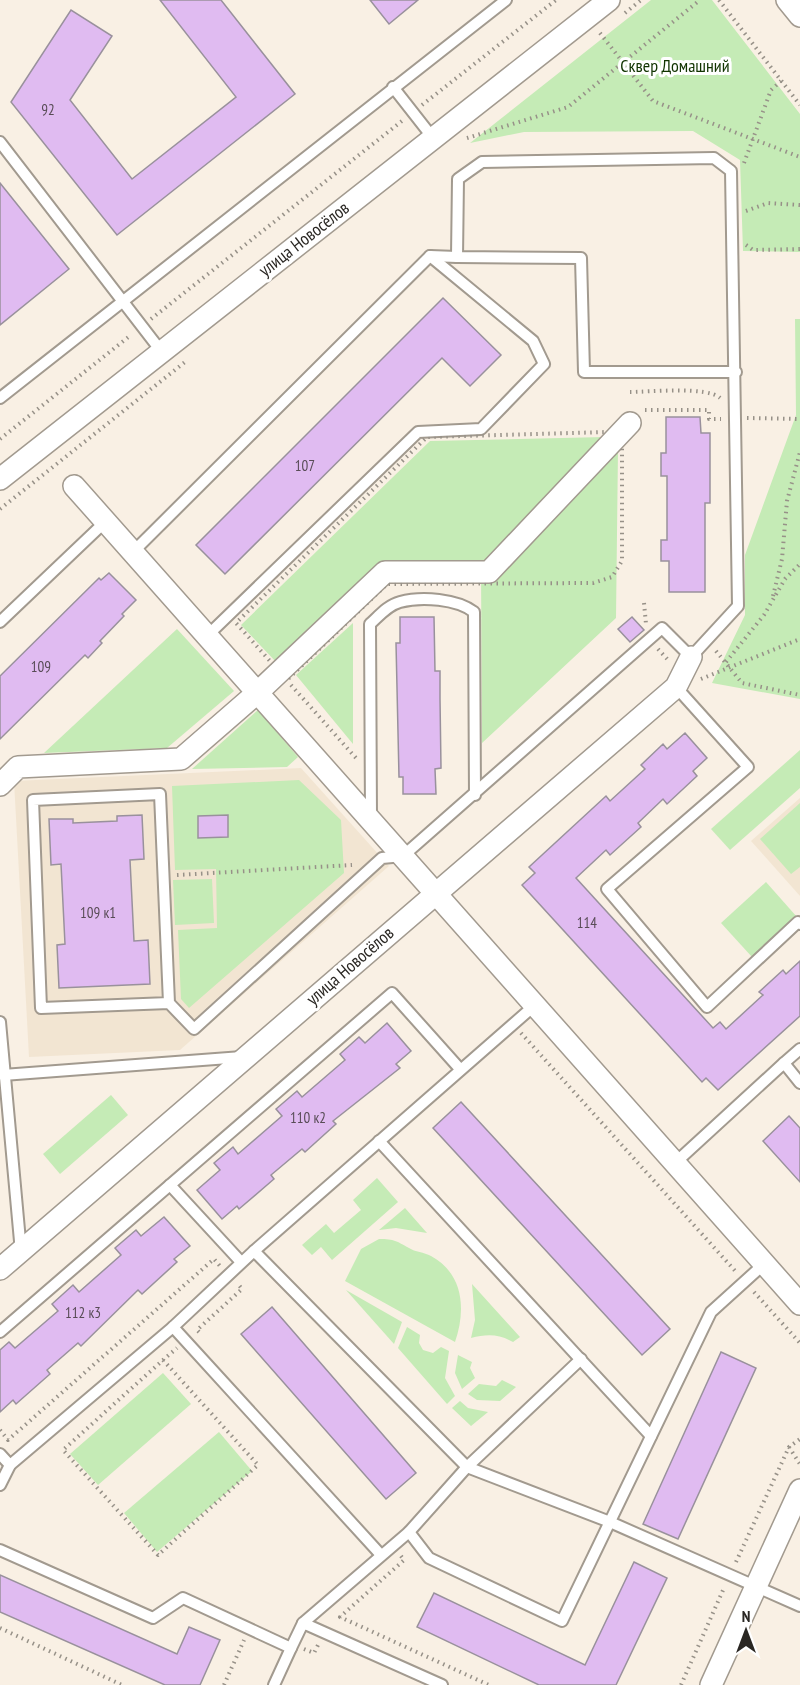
<svg xmlns="http://www.w3.org/2000/svg" width="800" height="1685" viewBox="0 0 800 1685" font-family="'PT Sans Narrow',sans-serif">
<rect width="100%" height="100%" fill="#f9f0e4"/>
<!-- built -->
<g fill="#f2e5d2">
<polygon points="301,768 389,866 180,1050 29,1057 14,781"/>
<polygon points="800,798 800,896 751,841"/>
</g>
<!-- green -->
<g fill="#c5ebb6">
<polygon points="651,0 712,0 800,114 800,252 743,251 740,160 693,131 524,132 470,143"/>
<polygon points="795,319 800,319 800,699 712,683 745,615 745,555 796,415"/>
<polygon points="605,437 618,450 616,618 482,743 481,567 382,568 278,664 241,625 430,441"/>
<polygon points="353,623 353,744 296,675"/>
<polygon points="177,629 234,691 167,748 44,753"/>
<polygon points="258,710 298,757 287,767 192,769"/>
<polygon points="800,750 800,788 730,850 711,829"/>
<polygon points="299,780 341,820 344,873 189,1008 181,999 178,930 217,928 216,869 175,870 172,786"/>
<polygon points="800,803 800,867 791,874 760,839"/>
<polygon points="212,879 214,923 175,925 173,880"/>
<polygon points="766,882 797,917 752,957 721,923"/>
<polygon points="111,1095 128,1115 60,1174 43,1154"/>
<polygon points="377,1178 398,1202 332,1260 321,1247 312,1255 302,1245 326,1224 334,1233 361,1210 353,1200"/>
<polygon points="405,1208 427,1233 396,1228 379,1230"/>
<path d="M379 1239C395 1239 396 1241 409 1248 415 1252 424 1252 431 1256 464 1274 466 1310 455 1342L345 1281 361 1249Z"/>
<path d="M472 1284 520 1337 513 1342C499 1334 487 1334 471 1338L475 1320Z"/>
<polygon points="346,1290 402,1322 394,1344"/>
<polygon points="407,1327 420,1335 419,1343 423,1350 433,1353 441,1347 449,1351 445,1378 455,1396 447,1404 398,1348"/>
<polygon points="458,1355 472,1362 470,1368 475,1378 462,1389 455,1373"/>
<polygon points="163,1373 191,1404 98,1485 70,1454"/>
<polygon points="502,1380 516,1387 500,1401 477,1400 468,1394 479,1384 496,1386"/>
<polygon points="460,1401 468,1408 488,1412 471,1426 452,1408"/>
<polygon points="219,1432 252,1471 157,1552 124,1513"/>
</g>
<!-- building -->
<g fill="#e0bbf1" stroke="#99919c" stroke-width="1.5">
<polygon points="160,0 221,0 295,94 117,235 11,102 71,10 112,36 70,100 132,179 236,97"/>
<polygon points="370,0 418,0 389,24"/>
<polygon points="0,183 69,269 0,325"/>
<polygon points="443,298 501,355 470,386 442,358 225,574 196,545"/>
<polygon points="666,417 700,417 701,433 710,433 710,503 705,503 705,592 669,592 669,561 661,561 661,540 667,540 667,476 661,476 661,453 666,453"/>
<polygon points="109,573 136,600 122,614 124,616 100,641 102,643 88,658 85,655 0,739 0,676 99,578 101,580"/>
<polygon points="400,617 434,617 435,671 440,671 440,699 441,768 435,769 436,794 403,794 403,777 399,777 396,643 400,643"/>
<polygon points="632,617 644,630 630,642 618,629"/>
<polygon points="685,733 707,758 693,771 697,776 667,804 663,799 638,823 641,827 610,855 606,850 576,878 713,1028 720,1022 726,1029 763,995 759,992 783,970 786,974 800,961 800,1016 718,1090 706,1078 702,1082 522,885 535,873 529,867 606,796 610,801 645,769 641,765 663,744 667,749"/>
<polygon points="142,815 144,859 130,860 134,941 148,940 150,984 59,988 57,945 65,944 61,864 51,865 49,819 73,819 73,823 117,821 117,816"/>
<polygon points="228,815 228,837 198,838 198,816"/>
<polygon points="387,1023 411,1051 396,1064 400,1068 333,1121 336,1124 305,1152 302,1149 271,1175 274,1179 239,1209 237,1206 222,1219 197,1190 220,1170 214,1163 233,1147 238,1154 282,1116 276,1109 297,1091 302,1097 345,1060 340,1054 359,1037 365,1043"/>
<polygon points="461,1102 670,1329 642,1355 433,1128"/>
<polygon points="789,1116 800,1128 800,1182 763,1141"/>
<polygon points="164,1217 190,1246 174,1259 177,1262 142,1294 138,1290 81,1346 78,1343 47,1370 50,1374 16,1404 13,1400 0,1412 0,1350 9,1342 15,1348 58,1311 52,1304 73,1285 79,1292 121,1255 115,1248 136,1230 141,1236"/>
<polygon points="272,1307 416,1473 386,1499 241,1334"/>
<polygon points="721,1352 756,1368 678,1539 643,1524"/>
<polygon points="634,1562 667,1578 616,1685 539,1685 417,1627 434,1593 585,1665"/>
<polygon points="0,1575 177,1654 189,1627 220,1640 200,1685 165,1685 0,1612"/>
</g>
<g fill="none" stroke-linecap="round" stroke-linejoin="round">
<!-- lane casing -->
<g stroke="#a29a8f" stroke-width="14">
<g id="lane">
<polyline points="393,87 433,138"/>
<polyline points="0,142 161,351"/>
<polyline points="0,398 506,0"/>
<polyline points="134,551 430,256 457,257"/>
<polyline points="0,622 106,521"/>
<polyline points="208,635 418,432 481,429 544,364 533,341 430,256"/>
<polyline points="676,687 748,767 607,889 707,1007 798,922 800,924"/>
<path d="M371 817 370 624C379 616 388 605 400 602 422 596 457 599 474 612L475 795"/>
<polyline points="169,1003 160,794 33,800 41,1008 169,1003 194,1029 382,858 403,856 662,628 691,657 738,606 731,171 714,158 482,162 458,179 457,257 581,258 584,372 736,372"/>
<polyline points="0,1022 21,1252"/>
<polyline points="784,1063 800,1049"/>
<polyline points="3,1075 242,1057"/>
<polyline points="379,1141 651,1436"/>
<polyline points="675,1163 784,1063 800,1083"/>
<polyline points="170,1185 241,1262"/>
<polyline points="254,1251 467,1467 610,1522 800,1606"/>
<polyline points="173,1327 381,1555"/>
<polyline points="0,1332 392,993 460,1069"/>
<polyline points="0,1454 10,1465"/>
<polyline points="0,1485 10,1465 173,1327 254,1251 535,1005"/>
<polyline points="409,1532 467,1467 581,1359"/>
<polyline points="0,1550 153,1618 183,1598 291,1648 303,1623 442,1685"/>
<polyline points="303,1623 409,1532 429,1558 562,1621 711,1312 764,1264"/>
<polyline points="274,1685 291,1648"/>
</g>
</g>
<!-- street casing -->
<g stroke="#a29a8f" stroke-width="24">
<g id="street">
<polyline points="787,0 800,16"/>
<polyline points="0,479 609,0"/>
<polyline points="74,486 800,1304"/>
<polyline points="0,785 18,767 181,759 257,693 385,572 489,572 630,423"/>
<polyline points="0,1269 676,687 691,657"/>
<polyline points="711,1685 800,1490"/>
</g>
</g>
<!-- path -->
<g stroke="#979188" stroke-width="4" stroke-dasharray="1.5 4.5" stroke-linecap="butt">
<polyline points="719,0 800,105"/>
<polyline points="625,13 641,0"/>
<polyline points="600,33 653,101 800,157"/>
<polyline points="422,105 556,0"/>
<polyline points="467,138 568,107 700,0"/>
<polyline points="744,163 771,90 781,81"/>
<polyline points="746,211 768,203 800,205"/>
<polyline points="746,245 753,250 800,249"/>
<polyline points="151,319 402,121"/>
<path d="M630 392C649 392 707 386 720 398"/>
<polyline points="645,410 709,410 709,419 721,419"/>
<polyline points="747,418 800,419"/>
<polygon points="607,432 622,444 622,561 612,577 593,583 387,584 287,680 236,623 427,437"/>
<polyline points="0,439 131,335"/>
<polyline points="0,509 185,362"/>
<polyline points="773,596 782,559 787,501 800,452"/>
<polyline points="644,603 646,624"/>
<polyline points="658,649 669,661"/>
<polyline points="716,651 742,683 800,695"/>
<polyline points="726,662 764,615 785,579 800,564"/>
<polyline points="701,679 800,639"/>
<polyline points="291,685 356,758"/>
<polyline points="177,875 352,865"/>
<polyline points="521,1033 737,1273"/>
<polyline points="754,1292 800,1343"/>
<polyline points="199,1332 197,1330 242,1289 238,1284"/>
<polyline points="163,1360 258,1465 158,1555 63,1450 163,1360 177,1348"/>
<polyline points="0,1430 8,1440 214,1259 220,1266"/>
<polyline points="789,1447 800,1464"/>
<polyline points="401,1556 404,1560 340,1617 489,1685"/>
<polyline points="736,1562 789,1447 800,1439"/>
<polyline points="0,1628 122,1685"/>
<polyline points="304,1649 314,1653 319,1643"/>
<polyline points="224,1685 244,1640"/>
<polyline points="681,1685 724,1588"/>
</g>
<!-- lane -->
<use href="#lane" stroke="#fff" stroke-width="10"/>
<!-- street -->
<use href="#street" stroke="#fff" stroke-width="21"/>
</g>
<g text-anchor="middle" stroke-width="6" stroke-linejoin="round" paint-order="stroke">
<!-- number labels -->
<g font-size="15" fill="#584c56">
<text x="48" y="115">92</text>
<text x="305" y="471">107</text>
<text x="41" y="672">109</text>
<text x="98" y="918">109 к1</text>
<text x="587" y="928">114</text>
<text x="308" y="1123">110 к2</text>
<text x="83" y="1318">112 к3</text>
</g>
<!-- park labels -->
<g font-size="18" fill="#113400" stroke="#fff">
<text x="675" y="72">Сквер Домашний</text>
</g>
<!-- street labels -->
<g font-size="18" fill="#2a2723" stroke="#fff">
<text transform="translate(304 239) rotate(-38)" y="6">улица Новосёлов</text>
<text transform="translate(350 966) rotate(-41)" y="6">улица Новосёлов</text>
</g>
</g>
<!-- north arrow -->
<g transform="translate(746 1631)" stroke="#ffffff" stroke-width="4.5" paint-order="stroke">
<path d="M0-4.5L10 22L0 15L-10 22Z" fill="#2a2723"/>
<text y="-9" font-size="16" font-weight="bold" text-anchor="middle" fill="#2a2723">N</text>
</g>
</svg>
